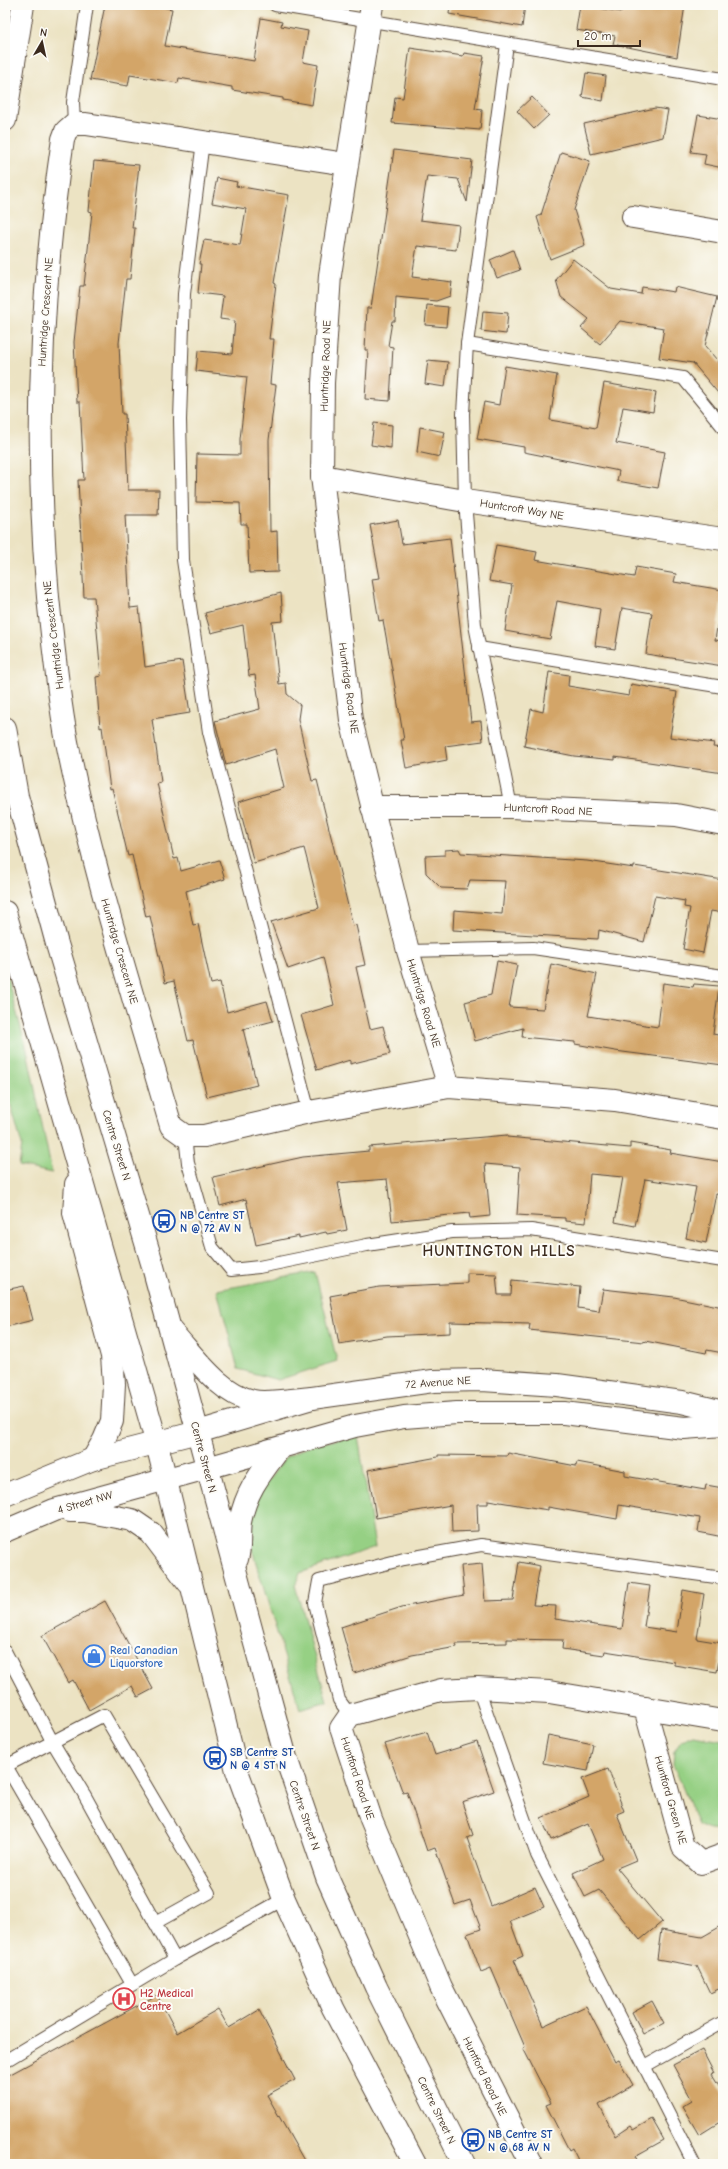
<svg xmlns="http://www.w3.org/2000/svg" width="728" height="2169" viewBox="0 0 728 2169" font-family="'Comic Neue',sans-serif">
<rect width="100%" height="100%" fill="#fdfcf7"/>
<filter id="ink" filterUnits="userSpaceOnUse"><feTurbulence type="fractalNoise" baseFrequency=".025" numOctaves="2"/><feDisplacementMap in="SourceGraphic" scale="8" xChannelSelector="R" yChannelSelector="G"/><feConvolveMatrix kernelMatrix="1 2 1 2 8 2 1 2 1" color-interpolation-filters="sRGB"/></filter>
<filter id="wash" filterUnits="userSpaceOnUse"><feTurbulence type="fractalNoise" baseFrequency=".012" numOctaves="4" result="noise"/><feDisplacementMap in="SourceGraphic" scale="16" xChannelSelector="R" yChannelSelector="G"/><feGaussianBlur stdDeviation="0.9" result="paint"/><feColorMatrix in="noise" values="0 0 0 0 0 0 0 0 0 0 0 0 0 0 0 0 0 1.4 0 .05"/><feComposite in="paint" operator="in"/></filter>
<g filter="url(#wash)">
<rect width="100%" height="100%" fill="#ece3c3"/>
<!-- park -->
<g fill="#96d084" stroke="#687d51">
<polygon points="5,970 27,1050 52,1173 19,1166 22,1145 5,1085"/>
<polygon points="315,1272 337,1361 278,1380 238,1369 217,1290"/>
<polygon points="358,1435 375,1547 300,1573 295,1585 327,1701 300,1709 251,1546 249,1523 252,1502 286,1457 308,1446"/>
<polygon points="693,1735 723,1740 723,1831 709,1830 698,1825 673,1764 674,1752 681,1740"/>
</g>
<g id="blocks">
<!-- building -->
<g fill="#d3a567">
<polygon points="105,5 151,5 172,9 165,46 254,61 261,18 282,22 281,26 308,31 303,62 318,65 312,105 283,100 283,98 232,90 232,87 179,78 178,83 130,75 128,86 90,80"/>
<polygon points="450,5 525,5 522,27 449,14"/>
<polygon points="580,5 621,12 622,5 685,5 677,57 613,44 615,36 576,30"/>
<polygon points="410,48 463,56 464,53 484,56 475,109 482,110 480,130 392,123 395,97 403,98"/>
<polygon points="586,73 606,76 603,101 582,97"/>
<polygon points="532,97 549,115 534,129 517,111"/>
<polygon points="655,108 668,110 663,137 591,154 584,124"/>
<polygon points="698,115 723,119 723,168 704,164 706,154 691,152"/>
<polygon points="394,150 472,160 467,202 458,179 427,176 420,220 459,225 456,250 417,246 412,277 452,282 450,296 436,301 396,297 395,321 392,321 388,346 393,347 390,401 365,399 368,350 365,350 367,308 371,308"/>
<polygon points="561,152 590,161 574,210 585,245 550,259 537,217 541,215"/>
<polygon points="94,161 139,165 132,228 135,228 130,279 126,279 119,343 122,414 125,414 128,490 159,490 158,515 125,515 130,608 139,607 145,667 182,661 190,713 152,719 161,782 157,783 174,859 178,858 181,871 219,860 225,879 186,891 193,925 198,924 211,984 220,982 227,1012 267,1001 273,1021 243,1029 257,1085 207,1097 193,1040 188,1041 174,981 165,983 150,916 146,917 132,855 128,856 112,788 110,789 102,727 100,728 96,677 101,676 94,597 84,597 78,480 84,480 80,402 77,402 74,342 80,286 84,286 92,212 89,211"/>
<polygon points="217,178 237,182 236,186 289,195 274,283 276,284 269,339 274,339 270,384 276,385 269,440 270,532 277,531 278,572 249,573 247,524 241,524 240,503 196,502 197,454 240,455 240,439 247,377 196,371 198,351 232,354 235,321 220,319 223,296 198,293 201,264 199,264 204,240 240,245 246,209 212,203"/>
<polygon points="513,250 520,270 497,278 490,260"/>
<polygon points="573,259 611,289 641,294 642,287 674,292 675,287 717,297 705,346 723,367 723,399 693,363 659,358 664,328 620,321 600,344 581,328 589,319 561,297 556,280"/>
<polygon points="427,305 448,307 446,327 425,325"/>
<polygon points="483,311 508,313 506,334 481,331"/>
<polygon points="428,360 448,362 445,387 425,384"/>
<polygon points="505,366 557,375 550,420 596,428 604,383 656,392 653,412 623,407 616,443 665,452 658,488 617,481 619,471 524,452 524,447 477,439 484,402 499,405"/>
<polygon points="374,423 392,425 391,448 371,445"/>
<polygon points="420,427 445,432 440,457 417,452"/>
<polygon points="398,520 402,544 450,538 471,722 481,721 483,741 445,746 447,760 406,768 401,740 404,740 393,675 383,620 379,621 372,579 380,578 370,525"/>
<polygon points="496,545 537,552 535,560 634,577 636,567 676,574 674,582 723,590 715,640 723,641 723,666 646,654 652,613 622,608 615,649 595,646 600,609 557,601 550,639 505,631 512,585 489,581"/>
<polygon points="281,593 283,621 272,622 279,684 286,683 287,694 300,705 298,719 312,781 317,780 353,926 356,925 365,965 356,967 370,1029 383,1026 390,1054 350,1064 350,1060 317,1070 301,1015 334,1005 323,957 288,969 271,922 319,908 310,871 304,848 254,863 238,802 284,788 275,749 226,765 215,721 260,709 255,675 249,676 243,625 211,633 205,613"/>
<polygon points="549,672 569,675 568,686 629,696 631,684 677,692 670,737 714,743 713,747 723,748 723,773 615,757 615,760 574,756 524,746 531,709 543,712"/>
<polygon points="459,849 461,853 587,861 634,868 634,866 723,880 723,913 711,911 703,953 683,949 690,908 684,907 685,901 655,896 644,942 599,930 598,939 453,930 454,910 502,914 505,881 470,880 467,889 441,888 426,873 425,856 445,855 445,850"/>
<polygon points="497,961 517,965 509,1007 543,1009 551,964 597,974 588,1016 658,1027 663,983 693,987 694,984 719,986 713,1034 723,1036 723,1065 615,1051 575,1044 575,1042 522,1037 523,1028 475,1041 465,1002 491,995"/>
<polygon points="507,1135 507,1137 630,1148 630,1143 671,1150 670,1153 723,1162 723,1195 716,1194 706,1243 686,1238 696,1187 645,1179 635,1226 615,1222 623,1177 590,1174 586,1223 565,1221 565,1218 517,1215 520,1167 485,1164 490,1216 470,1218 469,1213 392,1221 387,1179 338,1183 347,1230 327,1234 326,1232 299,1238 299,1236 256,1245 246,1199 220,1206 213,1177 303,1157 369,1151 369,1147"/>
<polygon points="467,1273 496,1274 498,1295 511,1295 512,1280 580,1287 578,1308 599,1311 603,1289 674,1297 723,1307 723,1353 707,1350 706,1353 645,1341 644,1342 529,1330 530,1324 450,1322 450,1333 387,1336 339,1344 330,1296 379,1287 467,1283"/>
<polygon points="24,1286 33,1320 5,1327 5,1290"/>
<polygon points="508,1453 576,1466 577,1462 625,1471 625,1476 705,1490 706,1485 723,1488 723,1537 698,1532 700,1518 619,1505 617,1519 548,1507 548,1510 488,1500 488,1504 477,1504 478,1531 452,1532 451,1505 376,1518 368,1470 438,1457 438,1455 507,1456"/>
<polygon points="519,1562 540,1566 533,1605 556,1606 555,1619 622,1629 629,1583 650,1586 644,1627 677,1632 683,1590 704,1594 697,1639 722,1643 717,1672 674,1665 674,1662 605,1651 604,1655 562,1649 563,1640 507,1639 507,1643 456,1644 457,1647 412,1655 354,1673 341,1627 402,1607 464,1595 461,1566 482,1564 485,1601 513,1600"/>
<polygon points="105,1601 153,1689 138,1697 132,1686 89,1710 73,1680 68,1683 42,1636"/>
<polygon points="427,1732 435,1755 477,1742 494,1791 462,1802 473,1835 467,1838 491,1906 535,1887 544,1907 510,1921 523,1956 514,1960 543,2026 586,2006 615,2062 619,2060 633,2085 599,2105 615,2136 630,2126 633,2130 652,2119 664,2140 635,2156 639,2164 580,2164 572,2148 569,2150 546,2105 551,2103 523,2048 525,2047 491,1968 481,1972 467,1934 481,1929 470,1900 455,1905 435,1848 427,1851 407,1792 403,1793 385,1744"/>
<polygon points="548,1735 593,1744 588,1771 543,1763"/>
<polygon points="608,1769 624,1811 617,1814 636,1860 617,1868 662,1922 640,1940 599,1890 585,1897 573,1873 603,1859 588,1824 551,1840 541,1818 589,1797 582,1779"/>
<polygon points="723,1925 723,1987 710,1993 697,1966 657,1959 661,1930 702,1937"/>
<polygon points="157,1995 177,2033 218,2009 229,2028 259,2010 295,2080 267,2095 306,2164 5,2164 5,2077"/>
<polygon points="652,2001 664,2023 643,2034 632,2012"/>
<polygon points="702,2050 714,2073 712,2074 723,2092 723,2120 699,2135 682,2106 692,2100 673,2065"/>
</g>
</g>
</g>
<g filter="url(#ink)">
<use href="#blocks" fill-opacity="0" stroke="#564637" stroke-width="1"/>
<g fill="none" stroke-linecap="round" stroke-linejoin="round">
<!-- service casing -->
<g stroke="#564637" stroke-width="14">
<g id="service">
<polyline points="275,5 723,79"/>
<polyline points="507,44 467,344 463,414 465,501 475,625 511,807"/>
<polyline points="74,124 73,102 87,5"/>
<polyline points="203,141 184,294 180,420 183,560 209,732 309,1112"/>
<polyline points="467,344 683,378 723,427"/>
<polyline points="479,648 723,687"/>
<polyline points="408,951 533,948 723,976"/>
<polyline points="185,1136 188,1163 212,1247 231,1270 259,1267 367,1245 452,1232 531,1230 723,1261"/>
<polyline points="5,1651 52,1741 84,1794 175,1959"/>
<polyline points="478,1688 537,1855 694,2164"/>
<polyline points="350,1715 339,1700 315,1603 319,1581 404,1559 481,1545 723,1578"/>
<polyline points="5,1764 132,1984"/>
<polyline points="6,1766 104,1715 209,1893 155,1923"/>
<polyline points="5,2061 175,1959 284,1899"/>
<polyline points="645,2066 723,2022"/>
</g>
</g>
<!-- minor casing -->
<g stroke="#564637" stroke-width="24">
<g id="minor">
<polyline points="372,5 330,275 323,383 322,476 351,720 408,951 449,1087"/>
<path d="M346 164 86 124H74L66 131 63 139C40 293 34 441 48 597 53 645 58 694 67 742 93 872 134 999 171 1126L185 1136H204L309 1112 449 1087 615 1100 723 1118"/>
<polyline points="633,217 723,232"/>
<polyline points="322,476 465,501 723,539"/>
<polyline points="372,807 511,807 676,815 723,824"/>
<polyline points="645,1708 683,1847 701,1863 723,1855"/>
<polyline points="531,2164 441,1987 371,1819 341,1728 350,1715 441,1690 478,1688 549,1692 723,1721"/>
</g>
</g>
<!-- tertiary casing -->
<g stroke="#564637" stroke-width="24">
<g id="tertiary">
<polyline points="198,1432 312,1398 433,1381 482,1380 557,1385 682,1402 723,1412"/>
<polyline points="207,1468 355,1426 404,1417 457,1413 564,1413 684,1428 723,1425"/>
</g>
</g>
<!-- secondary casing -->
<g stroke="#564637" stroke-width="24">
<g id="secondary">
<polyline points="5,120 23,5"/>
<polyline points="5,728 17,796 57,944 152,1263 286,1758 327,1877 376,1987 464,2164"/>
<polyline points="5,912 157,1444 237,1771 284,1899 333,2008 415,2164"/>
<polyline points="76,1184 74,1213 112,1356 114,1384 112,1421 104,1440 93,1459"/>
<path d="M172 1332C195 1357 219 1393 253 1401 267 1404 297 1399 312 1398"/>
<polyline points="5,1495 93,1459 198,1432"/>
<polyline points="70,1511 85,1511 132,1520 151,1533 188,1582"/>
<polyline points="5,1531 54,1510 207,1468"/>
<path d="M237 1559C241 1546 238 1535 240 1522 246 1491 261 1473 279 1449"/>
</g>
</g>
<!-- service -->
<use href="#service" stroke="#fff" stroke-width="12"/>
<!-- minor -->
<use href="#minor" stroke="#fff" stroke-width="22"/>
<!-- tertiary -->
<use href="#tertiary" stroke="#fff" stroke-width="22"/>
<!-- secondary -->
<use href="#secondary" stroke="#fff" stroke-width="22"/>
</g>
</g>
<!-- icons -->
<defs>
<g id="bus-ring" transform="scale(1.15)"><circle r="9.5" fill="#fdfcf7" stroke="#1a4fb4" stroke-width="1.5"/><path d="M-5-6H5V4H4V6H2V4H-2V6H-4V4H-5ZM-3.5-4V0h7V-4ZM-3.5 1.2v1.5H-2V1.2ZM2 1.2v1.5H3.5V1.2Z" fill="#1a4fb4"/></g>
<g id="shop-ring" transform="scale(1.15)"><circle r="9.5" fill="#fdfcf7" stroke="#3f7fe0" stroke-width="1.5"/><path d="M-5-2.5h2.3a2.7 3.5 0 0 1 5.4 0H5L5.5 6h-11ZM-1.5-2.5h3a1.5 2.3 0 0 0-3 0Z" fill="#3f7fe0"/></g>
<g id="hospital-ring" transform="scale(1.15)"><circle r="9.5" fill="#fdfcf7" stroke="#e0444e" stroke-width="1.5"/><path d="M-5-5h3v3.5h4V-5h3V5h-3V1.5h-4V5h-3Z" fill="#e0444e"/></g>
</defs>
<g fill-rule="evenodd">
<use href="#bus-ring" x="164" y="1221"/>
<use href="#shop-ring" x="94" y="1656"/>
<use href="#bus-ring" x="215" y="1758"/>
<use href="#hospital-ring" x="124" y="1999"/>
<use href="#bus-ring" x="473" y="2140"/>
</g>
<g text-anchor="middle" stroke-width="4" stroke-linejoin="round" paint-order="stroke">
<!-- street labels -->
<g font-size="11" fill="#3b2a1e" stroke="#fdfcf7">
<text transform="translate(45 312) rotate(-86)" y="4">Huntridge Crescent NE</text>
<text transform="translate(325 366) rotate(-88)" y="4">Huntridge Road NE</text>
<text transform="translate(522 509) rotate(9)" y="4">Huntcroft Way NE</text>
<text transform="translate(53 635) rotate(-97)" y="4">Huntridge Crescent NE</text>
<text transform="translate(349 688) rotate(82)" y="4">Huntridge Road NE</text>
<text transform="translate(548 809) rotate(3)" y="4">Huntcroft Road NE</text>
<text transform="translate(120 951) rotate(74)" y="4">Huntridge Crescent NE</text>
<text transform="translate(424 1003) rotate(73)" y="4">Huntridge Road NE</text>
<text transform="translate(117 1145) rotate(73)" y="4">Centre Street N</text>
<text transform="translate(438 1382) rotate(-4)" y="4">72 Avenue NE</text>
<text transform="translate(204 1457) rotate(75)" y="4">Centre Street N</text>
<text transform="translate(85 1502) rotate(-16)" y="4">4 Street NW</text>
<text transform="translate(358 1778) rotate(72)" y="4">Huntford Road NE</text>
<text transform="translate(671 1800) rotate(74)" y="4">Huntford Green NE</text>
<text transform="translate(305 1815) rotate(71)" y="4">Centre Street N</text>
<text transform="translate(485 2076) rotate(64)" y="4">Huntford Road NE</text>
<text transform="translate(437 2110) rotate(64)" y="4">Centre Street N</text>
</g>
<!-- transit labels -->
<g font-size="11" font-weight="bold" fill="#164399" stroke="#fdfcf7" text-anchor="start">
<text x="180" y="1219">NB Centre ST<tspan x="180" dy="13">N @ 72 AV N</tspan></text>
<text x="230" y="1756">SB Centre ST<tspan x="230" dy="13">N @ 4 ST N</tspan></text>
<text x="488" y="2138">NB Centre ST<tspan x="488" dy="13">N @ 68 AV N</tspan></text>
</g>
<!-- shop labels -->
<g font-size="11" font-weight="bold" fill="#366cbe" stroke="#fdfcf7" text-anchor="start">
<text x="110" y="1654">Real Canadian<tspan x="110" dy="13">Liquorstore</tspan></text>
</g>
<!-- health labels -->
<g font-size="11" font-weight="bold" fill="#be3a42" stroke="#fdfcf7" text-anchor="start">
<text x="140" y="1997">H2 Medical<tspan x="140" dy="13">Centre</tspan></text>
</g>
<!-- district labels -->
<g font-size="15" font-weight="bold" letter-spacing="1" fill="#3b2a1e" stroke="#fdfcf7">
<text x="499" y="1256">HUNTINGTON HILLS</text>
</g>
</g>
<!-- margin -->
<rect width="728" height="2169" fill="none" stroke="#fdfcf7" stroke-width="20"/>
<!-- north arrow -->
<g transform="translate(42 42) rotate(9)" stroke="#fdfcf7" stroke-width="3" paint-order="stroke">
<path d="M0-3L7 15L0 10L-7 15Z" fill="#3b2a1e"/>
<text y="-6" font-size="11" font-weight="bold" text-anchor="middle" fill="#3b2a1e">N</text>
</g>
<!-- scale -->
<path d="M578 40v6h62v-6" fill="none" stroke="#3b2a1e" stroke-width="2"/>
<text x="584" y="40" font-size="12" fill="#3b2a1e" stroke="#fdfcf7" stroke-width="3" paint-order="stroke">20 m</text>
</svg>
